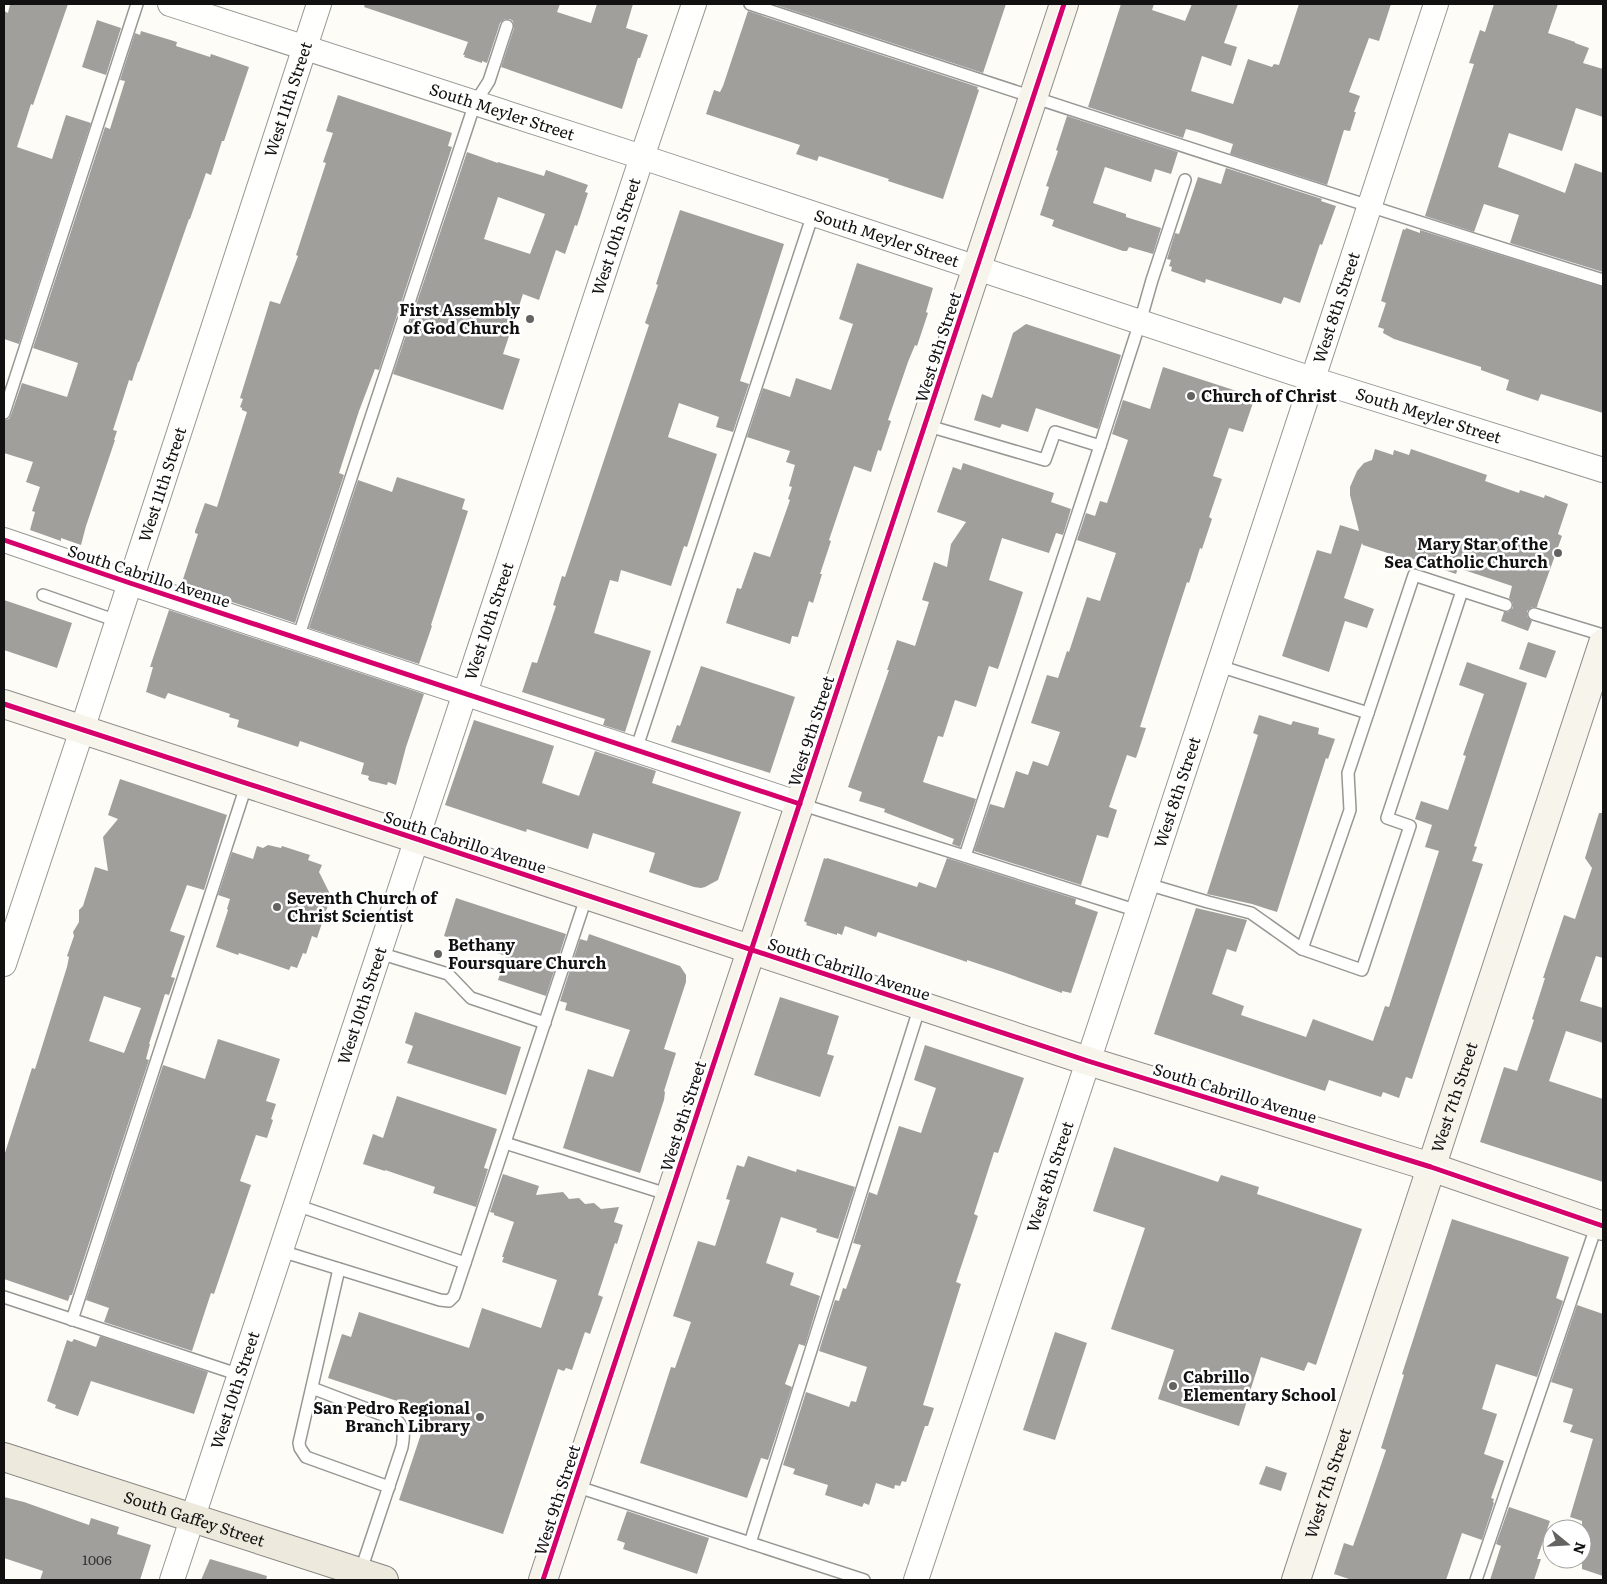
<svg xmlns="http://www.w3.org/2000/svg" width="1607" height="1584" viewBox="0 0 1607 1584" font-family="Literata,serif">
<rect width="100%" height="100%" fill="#fdfcf7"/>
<!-- building -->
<g fill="#a19f9c" fill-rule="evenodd">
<polygon points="10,4 68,4 33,105 31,104 17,147 52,159 66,115 91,123 19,344 4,339 4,11 8,13"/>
<polygon points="365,4 560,4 557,12 591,23 597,4 633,4 626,28 648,35 640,58 638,58 622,109 501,67 514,28 513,21 510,19 505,19 500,23 487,63 482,61 482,63 464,57 465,55 463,55 468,42 364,7"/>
<polygon points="773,4 1006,4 983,73"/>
<polygon points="1121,4 1154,4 1152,10 1185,21 1192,4 1238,4 1224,43 1237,47 1231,66 1202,56 1191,91 1233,104 1248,59 1272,67 1274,64 1279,65 1299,4 1391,4 1379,41 1369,38 1349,92 1360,96 1354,112 1356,112 1350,131 1344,130 1327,185 1230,154 1233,144 1197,132 1186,129 1183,138 1088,107"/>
<polygon points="1494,4 1558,4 1548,33 1575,42 1575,43 1589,48 1583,63 1603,69 1603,117 1576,108 1562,151 1509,133 1498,167 1565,193 1575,163 1603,173 1603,272 1510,243 1519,215 1484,204 1474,232 1425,216 1474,64 1469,63 1480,30 1485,32"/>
<polygon points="748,11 978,87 977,89 979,90 943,199 888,181 889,179 819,156 817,161 796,154 800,145 706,114 714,90 720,92 723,86"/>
<polygon points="97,20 121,28 106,75 82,67"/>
<polygon points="141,31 177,42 176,46 210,57 211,54 249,67 224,141 222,141 211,175 206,173 190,219 189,219 139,362 138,362 132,381 129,380 113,430 117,431 114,440 115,440 86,526 81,545 61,538 61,541 30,530 35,512 32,511 40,487 26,482 33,462 4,453 4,420 9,419 11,415 22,383 67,397 78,363 33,348 105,127 110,129 125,81 120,80 135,33 140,35"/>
<polygon points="338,95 452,133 448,146 452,147 379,370 375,369 359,411 339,473 344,475 295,623 181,585 198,534 195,533 195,531 201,514 205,503 217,507 247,412 242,410 242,408 240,407 243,399 240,398 270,301 280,304 298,256 296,255 326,163 323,162 333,133 326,131"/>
<polygon points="1067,116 1178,152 1171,174 1155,169 1151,182 1105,167 1093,203 1126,214 1126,217 1161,228 1153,254 1129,247 1127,251 1123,251 1060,229 1052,226 1054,220 1040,215 1049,187 1046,186 1058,151 1056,150"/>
<path d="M467 152 498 163V162L544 176 546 170 588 185 585 192 588 193 577 226 575 225 565 254 556 250 539 300 523 294 503 354 520 359 503 410 393 374ZM498 197 545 214 530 254 484 239Z"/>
<polygon points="1226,168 1322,199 1321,201 1336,206 1322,245 1320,244 1300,303 1284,297 1281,304 1206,279 1205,283 1171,271 1172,267 1169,266 1171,260 1167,259 1175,233 1179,234 1198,177 1221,184"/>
<polygon points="680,210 784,244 740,381 749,384 733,432 716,427 719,417 679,403 668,437 717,454 687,547 684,546 671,586 621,570 618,582 610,580 594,633 651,651 625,732 603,725 605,719 522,692 532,662 537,663 556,606 553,605 562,576 565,577 649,325 645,323 658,285 656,284"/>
<polygon points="1406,228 1420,233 1420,230 1603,287 1603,413 1541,394 1538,401 1506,390 1509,380 1481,370 1481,367 1394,339 1383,333 1384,329 1378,327 1386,303 1381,301 1403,229 1405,230"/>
<polygon points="857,263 933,288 926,312 928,313 917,346 915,345 908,362 888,420 891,421 881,451 878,450 871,472 854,466 829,540 831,541 820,574 822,574 813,603 809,601 798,637 792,636 790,644 726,623 737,588 741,589 754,552 770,557 790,500 788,499 792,487 789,486 795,465 786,462 790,451 747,437 763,388 790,397 796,378 831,390 853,324 839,319"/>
<polygon points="1026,324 1121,355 1098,429 1036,408 1028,432 1002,424 1000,428 974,420 982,394 992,398 1013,333"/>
<polygon points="1163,367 1255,397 1243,432 1229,428 1213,476 1222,479 1209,517 1212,519 1202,549 1200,548 1189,583 1187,582 1140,727 1146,728 1136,758 1127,755 1109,807 1117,810 1108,838 1097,835 1081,885 974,851 990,804 1004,808 1016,771 1028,775 1033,761 1048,766 1060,732 1031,723 1047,675 1058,678 1067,651 1069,652 1087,597 1100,601 1116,553 1077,540 1086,513 1095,516 1100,501 1107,503 1128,440 1112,434 1123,400 1150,409"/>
<polygon points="1375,449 1393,455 1394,450 1409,455 1411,449 1487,475 1485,481 1519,493 1520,490 1544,498 1545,495 1568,504 1558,534 1562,536 1538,603 1537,607 1532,607 1527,611 1527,616 1532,621 1528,631 1501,621 1504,612 1508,612 1513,608 1513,603 1509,598 1512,586 1458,568 1456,574 1407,557 1406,559 1363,545 1362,543 1344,598 1374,609 1367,628 1345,621 1329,672 1282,656 1317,550 1331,554 1340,525 1359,531 1350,495 1350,487 1357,471 1364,463 1372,460"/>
<polygon points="963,463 1054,493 1051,502 1071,509 1063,535 1056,533 1049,553 1002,538 989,580 1023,592 998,669 989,666 976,707 955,700 943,737 938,736 923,782 976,799 960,847 952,844 954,839 884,812 885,809 859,801 862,792 848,787 889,670 887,670 897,640 915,646 929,602 922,600 934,562 947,567 951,544 966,522 937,512 953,467 961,470"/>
<polygon points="397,477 465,499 462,509 468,511 431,625 432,626 419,664 309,628 358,480 392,492"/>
<polygon points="4,600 72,623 57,668 4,650"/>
<polygon points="169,610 424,694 406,747 396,785 388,782 387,785 370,781 368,779 369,776 361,774 364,763 300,741 298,747 237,727 239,720 229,717 230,714 168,693 165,699 146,692 153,667 150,667"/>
<polygon points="1528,642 1556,651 1546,678 1519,669"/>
<polygon points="1467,662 1527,683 1474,846 1477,847 1472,861 1483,864 1412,1079 1406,1077 1399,1098 1383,1092 1381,1097 1329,1080 1325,1091 1154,1034 1196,908 1247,920 1236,952 1227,949 1212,994 1244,1006 1241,1015 1306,1037 1313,1019 1373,1041 1385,1006 1389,1007 1439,851 1425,847 1432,825 1415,819 1421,801 1448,810 1466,756 1463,755 1484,694 1459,685"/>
<polygon points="701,666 795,697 770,773 671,742 677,725 680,726"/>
<polygon points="1259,715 1291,725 1293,721 1319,728 1318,734 1335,739 1328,759 1326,758 1277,912 1252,904 1207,894 1258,735 1253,733"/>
<polygon points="474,720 554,746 542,783 579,796 595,751 656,771 652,783 741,812 718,880 705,887 701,888 694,887 649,872 655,853 593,833 588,849 527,829 526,832 445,805"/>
<path d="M120 779 227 815 204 890 187 885 170 931 185 936 171 977 175 978 169 995 165 994 149 1044H150L146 1059 149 1060 72 1295H70L68 1301 4 1279V1156L32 1068 35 1069 67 967 69 957 67 956 74 936 73 932 79 922V910L83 906 95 867 108 871 103 837 118 819 108 815ZM104 996 141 1008 124 1053 89 1041Z"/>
<polygon points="1599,813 1603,813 1603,958 1596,956 1580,1001 1603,1008 1603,1043 1566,1031 1549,1081 1603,1099 1603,1182 1480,1142 1504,1067 1517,1071 1534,1020 1532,1019 1545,978 1543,978 1564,915 1575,919 1592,868 1585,858"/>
<polygon points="268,845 281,848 282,846 310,855 308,860 322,865 319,872 334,902 328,905 317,938 312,936 306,954 303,953 297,968 291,966 289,970 239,953 238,955 216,947 228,910 227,909 230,899 218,895 232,852 253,859 257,846 263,848"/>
<polygon points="824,858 826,859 827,858 917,887 919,882 936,888 947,858 1076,899 1075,904 1098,912 1071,993 1062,991 1062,993 1003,972 967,960 967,962 878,932 876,937 845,926 842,935 837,933 837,935 806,925 807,923 804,921"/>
<polygon points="456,898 566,934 546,996 498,980 506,956 444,936"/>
<polygon points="589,934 680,966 686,975 686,982 664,1049 676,1053 664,1091 665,1092 664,1100 640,1173 563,1148 588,1069 613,1077 630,1030 565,1010 567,1003 560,1001 580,939 587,941"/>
<polygon points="780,997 839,1016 827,1054 834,1056 820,1097 754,1075"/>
<polygon points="415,1012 521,1047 506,1095 407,1063 413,1046 405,1043"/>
<polygon points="218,1039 280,1059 266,1101 276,1104 271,1119 273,1120 267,1138 256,1135 240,1181 251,1185 214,1294 211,1293 192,1351 104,1322 109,1308 86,1300 163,1065 205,1079"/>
<polygon points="925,1045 1024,1078 998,1153 994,1152 974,1214 978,1216 956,1282 961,1284 923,1405 934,1408 928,1426 925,1426 906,1482 902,1481 900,1486 895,1485 894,1489 876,1483 869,1505 864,1503 862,1507 825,1495 828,1485 793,1474 795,1469 783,1465 806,1392 849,1407 851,1401 856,1402 867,1367 819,1351 835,1300 839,1301 843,1288 846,1289 861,1245 853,1243 869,1192 877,1195 899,1126 921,1133 936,1088 914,1080"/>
<polygon points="397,1096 497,1129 484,1168 488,1169 476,1207 433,1193 435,1187 385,1170 385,1171 363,1164 373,1134 383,1138"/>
<polygon points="1114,1147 1218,1182 1221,1175 1259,1187 1257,1194 1362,1229 1316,1365 1308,1362 1304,1371 1261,1357 1239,1426 1158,1399 1174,1350 1111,1329 1145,1228 1093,1211"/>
<polygon points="748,1156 796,1172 797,1169 855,1187 838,1239 816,1232 817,1229 781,1217 766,1263 794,1273 790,1285 820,1296 805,1346 799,1344 785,1384 792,1387 768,1460 761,1458 747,1498 640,1463 671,1367 675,1368 691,1322 673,1316 698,1241 715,1246 730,1200 726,1199 737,1165 744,1167"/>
<polygon points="503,1174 539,1186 536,1195 563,1192 569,1199 579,1198 585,1204 594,1203 601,1209 619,1207 614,1222 623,1225 617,1244 615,1243 598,1295 603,1297 590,1334 585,1332 572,1370 566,1368 564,1371 558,1369 503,1534 399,1500 423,1428 412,1406 328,1378 342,1334 351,1337 359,1312 469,1348 482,1308 541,1328 557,1280 502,1262 504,1257 502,1257 514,1222 494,1215 494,1213 490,1212"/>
<polygon points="1452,1219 1569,1257 1556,1298 1563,1301 1537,1377 1496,1364 1482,1409 1497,1414 1484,1454 1504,1461 1491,1498 1494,1499 1493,1502 1494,1503 1482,1540 1462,1533 1446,1580 1352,1580 1334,1574 1344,1543 1353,1546 1365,1512 1386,1450 1381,1448 1404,1375 1402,1374"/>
<polygon points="1577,1305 1603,1314 1603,1576 1582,1569 1582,1521 1570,1517 1593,1439 1570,1432 1573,1425 1563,1422 1573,1389 1551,1382"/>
<polygon points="1055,1332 1087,1343 1055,1440 1023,1430"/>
<polygon points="100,1336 208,1372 194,1414 91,1381 78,1416 55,1408 56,1405 47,1401 67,1340 72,1342 74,1339 96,1347"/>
<polygon points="1266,1466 1287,1473 1281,1491 1259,1484"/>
<polygon points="4,1497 24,1502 89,1525 91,1518 119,1527 117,1534 151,1545 140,1580 40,1580 43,1571 4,1558"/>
<polygon points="1509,1507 1550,1521 1537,1559 1541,1559 1534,1580 1490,1580 1501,1546 1496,1544"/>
<polygon points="627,1511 709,1538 697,1574 623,1549 625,1543 617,1540"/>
<polygon points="210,1559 267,1576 266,1580 201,1580"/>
</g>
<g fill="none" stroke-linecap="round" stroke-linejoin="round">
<!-- lane casing -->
<g stroke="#979795" stroke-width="14">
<g id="lane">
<path d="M750 4C1034 98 1318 191 1603 280"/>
<polyline points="4,413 137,4"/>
<polyline points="925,425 1045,460 1055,432 1100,446"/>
<polyline points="43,595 117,621"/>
<polyline points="1534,614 1603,635"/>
<polyline points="298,638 475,103 489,81 507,26"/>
<polyline points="1219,666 1368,713"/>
<polyline points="636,750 813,214"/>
<polyline points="800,804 1138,911"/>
<polyline points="965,856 1100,446 1140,322 1152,280 1185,180"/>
<polyline points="1147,884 1208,902 1251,913 1302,949 1350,810 1348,773 1414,575 1506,605"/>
<polyline points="1302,949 1362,970 1410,826 1387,818 1462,591"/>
<polyline points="379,953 448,974 471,998 545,1023"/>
<polyline points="505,1143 670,1195"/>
<polyline points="296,1205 465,1263 587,895"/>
<polyline points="281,1251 440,1300 449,1301 454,1296 465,1263"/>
<polyline points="339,1269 299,1443 300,1448 306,1457 389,1487"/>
<polyline points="4,1297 240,1375"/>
<polyline points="72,1320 247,783"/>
<path d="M312 1388 396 1420C405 1426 404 1437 402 1447L360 1573"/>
<polyline points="575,1486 864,1580"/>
<polyline points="750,1543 920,1006"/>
<polyline points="1476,1580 1597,1224"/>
</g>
</g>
<!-- street casing -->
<g stroke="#979795" stroke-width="26">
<g id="street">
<path id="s1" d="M170 4 642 157 1312 379 1603 470"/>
<polyline points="4,540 130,583 800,804"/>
<path id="s2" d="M4 964 82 730 319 4"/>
<path id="s3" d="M172 1580 642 157 694 4"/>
<path id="s4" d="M916 1580 1138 911 1436 4"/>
</g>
</g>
<!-- secondary casing -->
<g stroke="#8e8d8b" stroke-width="30">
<g id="secondary">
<polyline points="4,704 417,839 1088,1061 1431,1167 1603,1226"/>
<polyline points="543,1580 1064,4"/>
<path id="s5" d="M1296 1580 1603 643"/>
</g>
</g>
<!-- primary casing -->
<g stroke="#858482" stroke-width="30">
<g id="primary">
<path id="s6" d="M4 1457 384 1580"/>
</g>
</g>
<!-- lane -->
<use href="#lane" stroke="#fffffe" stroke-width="11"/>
<!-- street -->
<use href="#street" stroke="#fffffe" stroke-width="24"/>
<!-- secondary -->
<use href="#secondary" stroke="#f6f4eb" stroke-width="28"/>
<!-- primary -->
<use href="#primary" stroke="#ede9dc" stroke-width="28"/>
<!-- cycleway casing -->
<g stroke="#fff" stroke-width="8">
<g id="cycleway">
<polyline points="4,540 130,583 800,804"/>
<polyline points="4,704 417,839 1088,1061 1431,1167 1603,1226"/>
<polyline points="543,1580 1064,4"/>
</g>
</g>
<!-- cycleway -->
<use href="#cycleway" stroke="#d6006c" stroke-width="5"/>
</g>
<!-- markers -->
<g fill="#646362" stroke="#fff" stroke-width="2">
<circle cx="530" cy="319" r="5"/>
<circle cx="1191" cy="396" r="5"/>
<circle cx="1558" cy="553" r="5"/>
<circle cx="277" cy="907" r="5"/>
<circle cx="438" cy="954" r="5"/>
<circle cx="1173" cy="1386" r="5"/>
<circle cx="480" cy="1417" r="5"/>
</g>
<g text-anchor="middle" stroke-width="5" stroke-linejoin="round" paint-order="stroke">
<!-- number labels -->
<g font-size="14" fill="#353434">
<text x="97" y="1565">1006</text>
</g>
<!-- street labels -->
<g font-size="16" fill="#111" stroke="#fff">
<text dy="6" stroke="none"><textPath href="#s2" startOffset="910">West 11th Street</textPath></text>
<text dy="6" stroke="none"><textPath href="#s1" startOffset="349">South Meyler Street</textPath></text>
<text dy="6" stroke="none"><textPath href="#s3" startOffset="1415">West 10th Street</textPath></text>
<text dy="6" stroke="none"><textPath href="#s1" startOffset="754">South Meyler Street</textPath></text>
<text dy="6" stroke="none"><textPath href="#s4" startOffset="1340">West 8th Street</textPath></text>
<text transform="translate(938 347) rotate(-72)" y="6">West 9th Street</text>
<text dy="6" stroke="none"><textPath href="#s1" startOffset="1324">South Meyler Street</textPath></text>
<text dy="6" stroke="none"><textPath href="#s2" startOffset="505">West 11th Street</textPath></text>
<text transform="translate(149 576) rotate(18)" y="6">South Cabrillo Avenue</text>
<text dy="6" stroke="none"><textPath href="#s3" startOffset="1010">West 10th Street</textPath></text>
<text transform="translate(811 731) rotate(-72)" y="6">West 9th Street</text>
<text dy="6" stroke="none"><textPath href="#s4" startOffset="830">West 8th Street</textPath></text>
<text transform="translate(465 842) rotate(18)" y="6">South Cabrillo Avenue</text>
<text transform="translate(849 969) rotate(18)" y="6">South Cabrillo Avenue</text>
<text dy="6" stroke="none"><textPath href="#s3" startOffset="605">West 10th Street</textPath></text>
<text transform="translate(1235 1093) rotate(17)" y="6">South Cabrillo Avenue</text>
<text dy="6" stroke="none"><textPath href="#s5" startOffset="508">West 7th Street</textPath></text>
<text transform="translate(683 1116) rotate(-72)" y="6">West 9th Street</text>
<text dy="6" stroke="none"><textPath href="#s4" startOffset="425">West 8th Street</textPath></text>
<text dy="6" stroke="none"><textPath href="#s3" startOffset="200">West 10th Street</textPath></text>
<text dy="6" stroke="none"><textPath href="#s5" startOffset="102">West 7th Street</textPath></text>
<text transform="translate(557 1500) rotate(-72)" y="6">West 9th Street</text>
<text dy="6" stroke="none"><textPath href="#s6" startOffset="200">South Gaffey Street</textPath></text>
</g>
<!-- poi labels -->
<g font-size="16" font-weight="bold" fill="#111" stroke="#fff" text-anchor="start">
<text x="520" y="316" text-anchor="end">First Assembly<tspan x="520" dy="18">of God Church</tspan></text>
<text x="1201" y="402">Church of Christ</text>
<text x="1548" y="550" text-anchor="end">Mary Star of the<tspan x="1548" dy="18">Sea Catholic Church</tspan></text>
<text x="287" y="904">Seventh Church of<tspan x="287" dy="18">Christ Scientist</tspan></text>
<text x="448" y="951">Bethany<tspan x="448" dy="18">Foursquare Church</tspan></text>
<text x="1183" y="1383">Cabrillo<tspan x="1183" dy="18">Elementary School</tspan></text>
<text x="470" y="1414" text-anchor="end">San Pedro Regional<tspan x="470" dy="18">Branch Library</tspan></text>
</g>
</g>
<!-- border -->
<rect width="1607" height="1584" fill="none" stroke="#111111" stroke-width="10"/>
<!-- north arrow -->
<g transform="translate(1567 1544) rotate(108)"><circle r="24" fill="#ffffff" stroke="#a0a0a0"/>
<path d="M0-4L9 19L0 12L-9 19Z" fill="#646362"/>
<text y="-8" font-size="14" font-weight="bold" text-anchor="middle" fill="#111111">N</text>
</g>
</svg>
